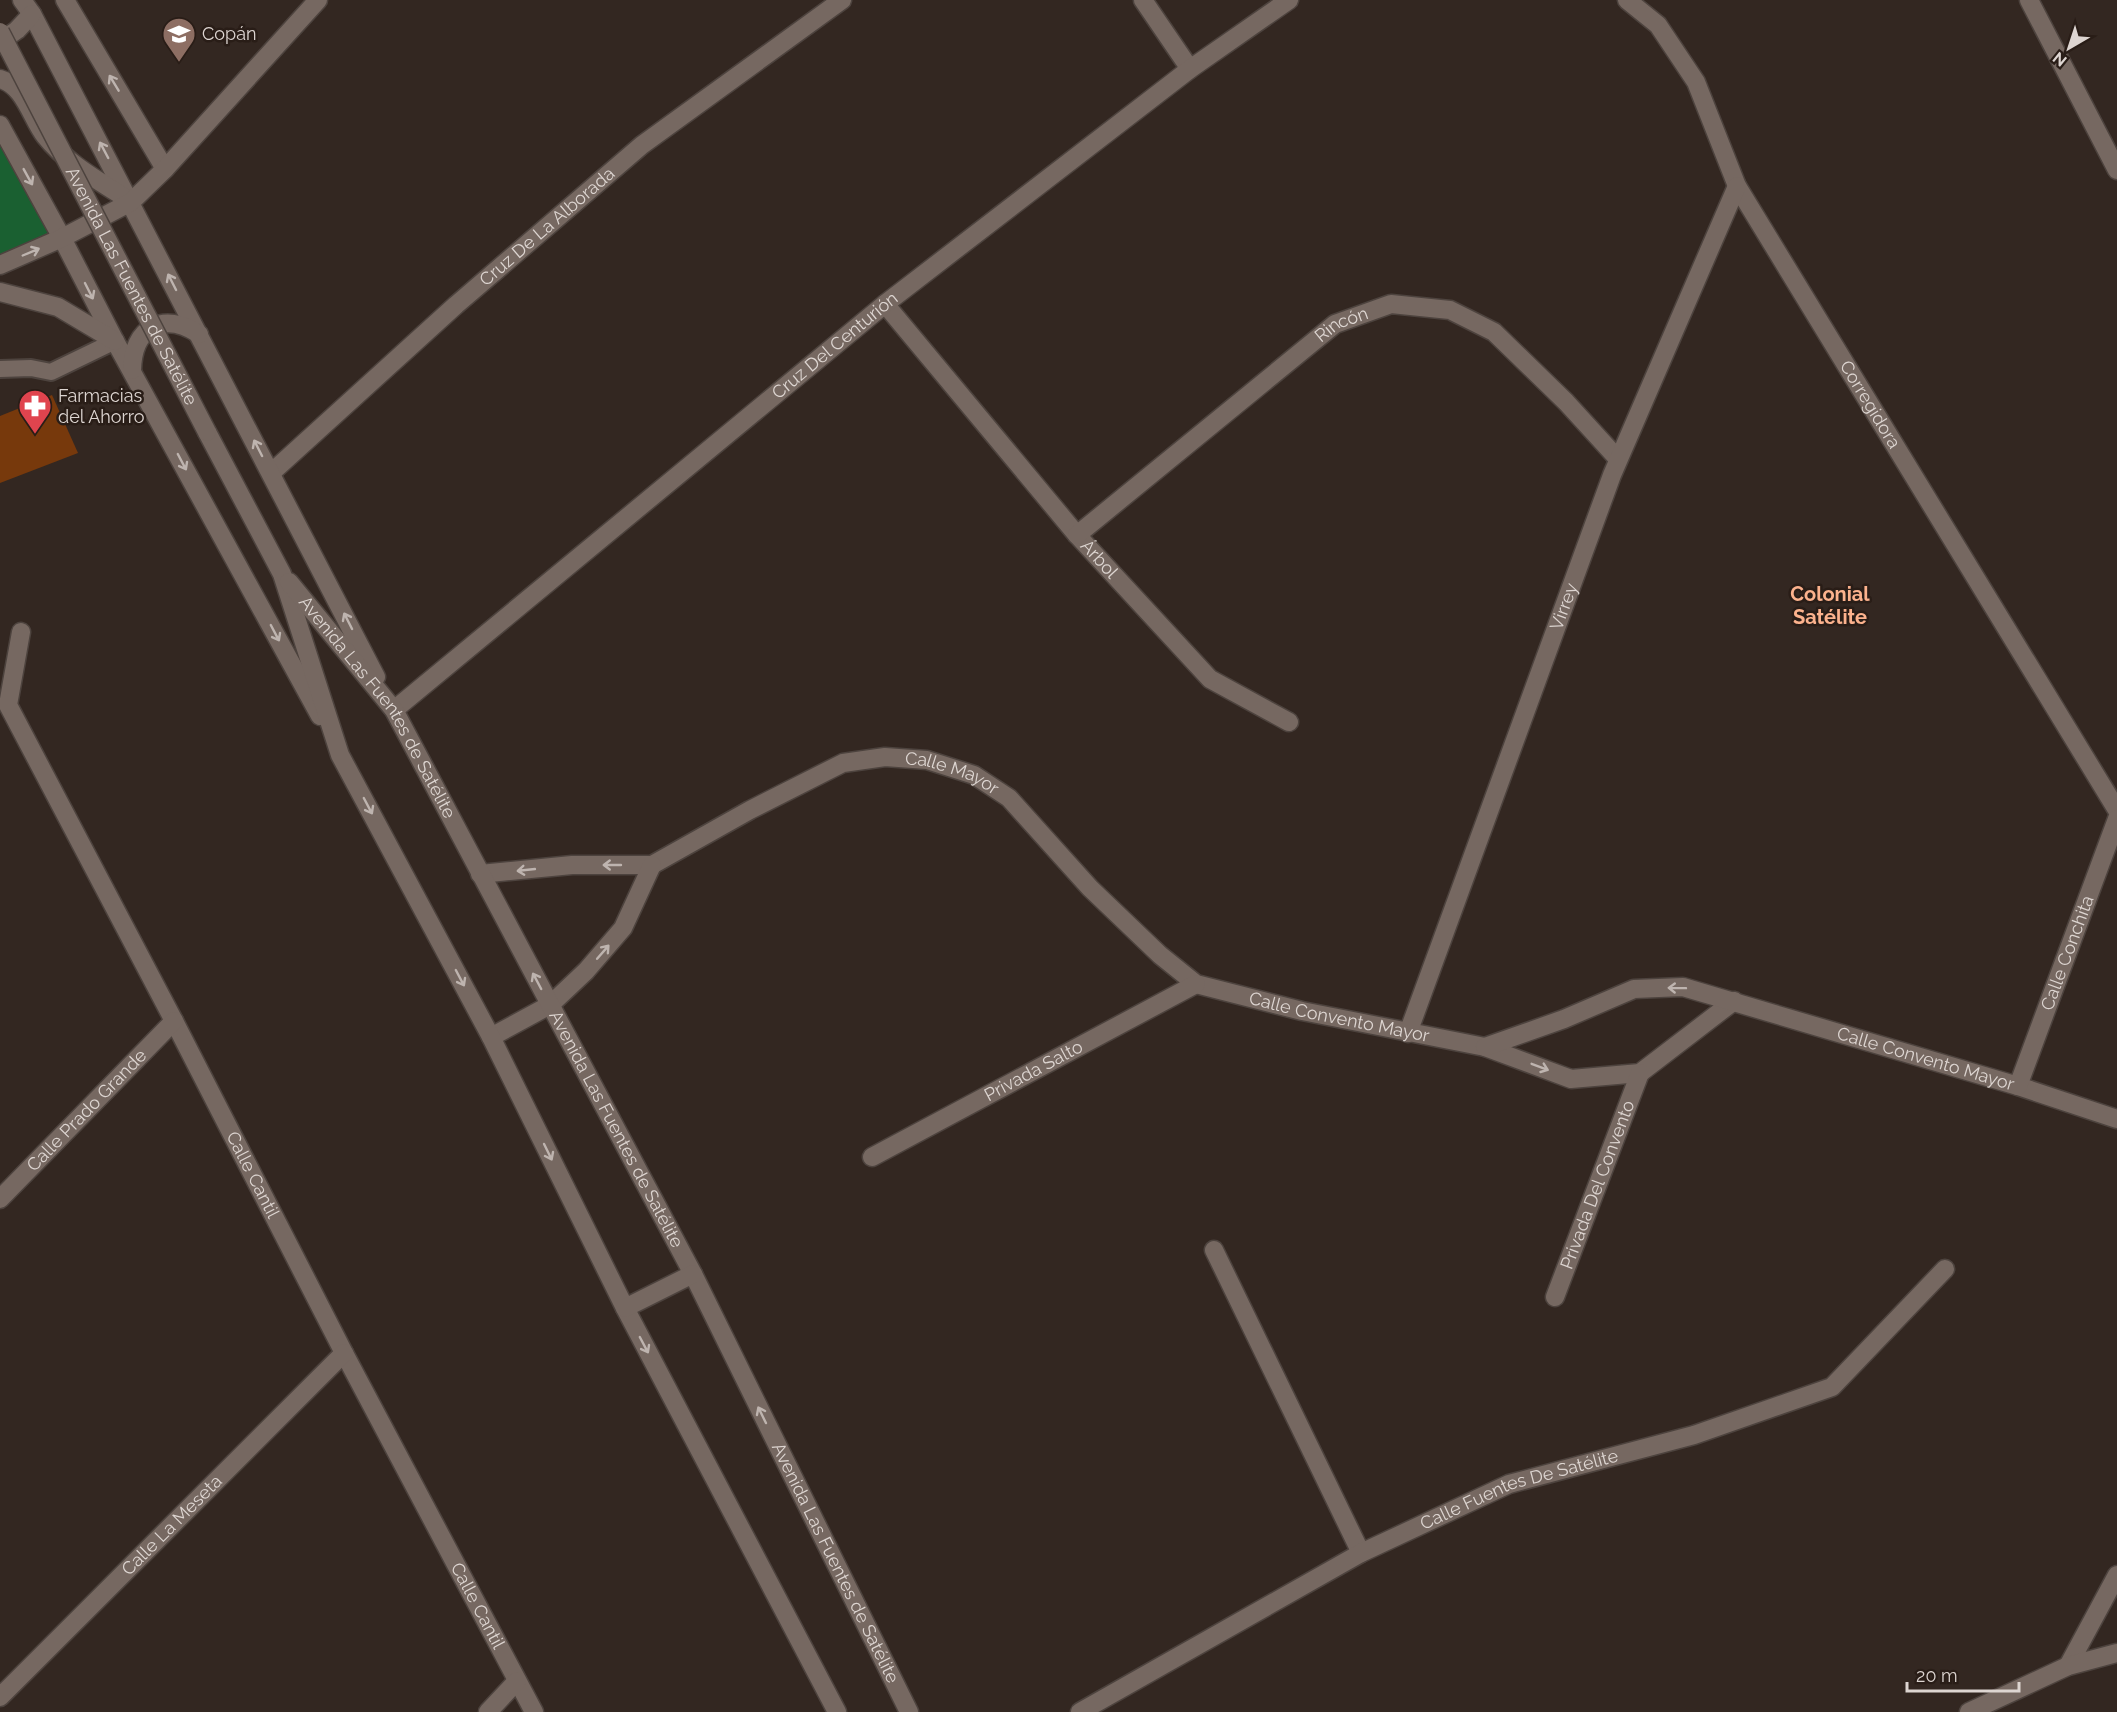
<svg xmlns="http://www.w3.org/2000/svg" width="2117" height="1712" viewBox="0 0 2117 1712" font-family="Raleway,sans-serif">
<rect width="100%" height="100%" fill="#332721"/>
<!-- green -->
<polygon fill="#1a6031" points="0,142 49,233 0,256"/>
<!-- building -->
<polygon fill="#77390c" points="52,395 78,453 0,483 0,416"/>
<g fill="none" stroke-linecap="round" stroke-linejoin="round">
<!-- lane casing -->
<g stroke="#4d433e" stroke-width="20">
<polyline id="lane" points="0,369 31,368 51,372 115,341"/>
</g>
<!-- street casing -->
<g stroke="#4d433e" stroke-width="21">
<g id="street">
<polyline points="65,0 165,169"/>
<polyline points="1143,0 1190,69"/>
<path id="s1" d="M1627 0 1658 25 1696 82 1737 186 2117 810"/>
<polyline points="2029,0 2117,170"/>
<path id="s2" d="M885 304 1077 535 1210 679 1289 722"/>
<path id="s3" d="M271 473 456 305 642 145 842 0"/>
<path id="s4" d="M1077 535 1335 324 1391 304 1450 310 1494 332 1566 402 1618 459"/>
<path id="s5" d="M21 632 8 705 174 1021 344 1353 534 1712"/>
<path id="s6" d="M394 710 885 304 1190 69 1289 0"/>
<path id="s7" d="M480 874 572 865H652L750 810 843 763 885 757 927 760 974 775 1009 798 1090 888 1160 955 1196 984 1302 1011 1485 1047 1571 1079 1640 1073 1734 1001"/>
<path id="s8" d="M1408 1033 1612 475 1737 186"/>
<polyline points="491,1037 550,1005 586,971 623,928 652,865"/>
<path id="s9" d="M1485 1047 1564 1019 1634 989 1683 987 2018 1086 2117 1119"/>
<path id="s10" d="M2018 1086 2117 819"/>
<path id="s11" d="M872 1157 1196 984"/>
<path id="s12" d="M0 1199 174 1021"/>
<polyline points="1214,1250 1361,1553"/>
<path id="s13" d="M1555 1297 1640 1073"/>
<polyline points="2068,1666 2117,1575"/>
<path id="s14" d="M0 1697 344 1353"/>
<polyline points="488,1712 517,1681"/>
<path id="s15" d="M1080 1712 1361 1553 1509 1484 1694 1435 1832 1387 1945 1269"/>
<polyline points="1969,1712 2068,1666 2117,1653"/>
</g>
</g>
<!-- secondary casing -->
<g stroke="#4d433e" stroke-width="21">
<g id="secondary">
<polyline points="22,0 32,14 376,677"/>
<polyline points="0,42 17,30 32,14"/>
<path d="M0 79C25 86 31 118 45 136 67 164 101 182 130 201"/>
<polyline points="0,125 62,238 115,341 320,716"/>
<polyline points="0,265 62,238 131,202 165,169 318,0"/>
<polyline points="0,292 58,307 115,341"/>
<path d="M132 370C133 327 163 311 199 334"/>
<polyline points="207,432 282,574 340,755 491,1037 625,1308 837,1712"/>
<path id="s16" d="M289 582 394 710 693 1274 909 1712"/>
<polyline points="625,1308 693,1274"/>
</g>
</g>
<!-- lane -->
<use href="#lane" stroke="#766861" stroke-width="16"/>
<!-- street -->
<use href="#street" stroke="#766861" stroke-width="18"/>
<!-- secondary -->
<use href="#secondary" stroke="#766861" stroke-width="18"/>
<!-- secondary-bridge casing -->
<g stroke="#4d433e" stroke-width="21" stroke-linecap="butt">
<g id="secondary-bridge">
<path id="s17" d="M0 32 207 432"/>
</g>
</g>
<!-- secondary-bridge -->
<use href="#secondary-bridge" stroke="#766861" stroke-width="18"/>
</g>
<!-- one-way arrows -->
<defs><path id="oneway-shaft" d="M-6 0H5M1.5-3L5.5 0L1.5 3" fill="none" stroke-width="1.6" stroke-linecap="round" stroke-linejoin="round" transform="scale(1.5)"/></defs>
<g stroke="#beb4af">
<use href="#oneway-shaft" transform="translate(114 83) rotate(-121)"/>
<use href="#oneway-shaft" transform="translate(104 150) rotate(-118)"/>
<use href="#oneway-shaft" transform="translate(28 177) rotate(61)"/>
<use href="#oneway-shaft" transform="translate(31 252) rotate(-23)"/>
<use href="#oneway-shaft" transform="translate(172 282) rotate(-117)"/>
<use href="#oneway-shaft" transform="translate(89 291) rotate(63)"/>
<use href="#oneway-shaft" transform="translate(258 448) rotate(-117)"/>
<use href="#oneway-shaft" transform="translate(182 462) rotate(62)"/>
<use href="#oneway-shaft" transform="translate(348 621) rotate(-117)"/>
<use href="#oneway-shaft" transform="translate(275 633) rotate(62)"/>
<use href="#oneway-shaft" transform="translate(368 806) rotate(62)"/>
<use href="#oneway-shaft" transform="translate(612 865) rotate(-180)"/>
<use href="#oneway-shaft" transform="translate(526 870) rotate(174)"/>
<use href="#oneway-shaft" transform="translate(603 952) rotate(-49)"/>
<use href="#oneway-shaft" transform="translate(460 978) rotate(62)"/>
<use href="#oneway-shaft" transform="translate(537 981) rotate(-118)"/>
<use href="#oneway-shaft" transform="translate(1677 988) rotate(-179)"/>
<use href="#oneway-shaft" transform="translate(1540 1067) rotate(21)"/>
<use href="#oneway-shaft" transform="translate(548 1152) rotate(64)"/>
<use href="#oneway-shaft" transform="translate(644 1345) rotate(62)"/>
<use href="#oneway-shaft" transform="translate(762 1415) rotate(-116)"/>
</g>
<!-- icons -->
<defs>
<g id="school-pin" transform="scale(1.725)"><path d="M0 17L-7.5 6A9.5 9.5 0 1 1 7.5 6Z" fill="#8d6e63" stroke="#291d17"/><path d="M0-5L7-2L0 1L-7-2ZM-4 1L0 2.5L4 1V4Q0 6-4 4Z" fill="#fff"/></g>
<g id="pharmacy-pin" transform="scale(1.725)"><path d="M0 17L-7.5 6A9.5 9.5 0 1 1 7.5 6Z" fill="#e0444e" stroke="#291d17"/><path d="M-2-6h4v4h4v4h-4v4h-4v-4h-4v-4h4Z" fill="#fff"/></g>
</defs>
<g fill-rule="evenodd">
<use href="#school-pin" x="179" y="34"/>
<use href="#pharmacy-pin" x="35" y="406"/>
</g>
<g text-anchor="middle" stroke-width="5" stroke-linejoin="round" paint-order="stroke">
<!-- poi labels -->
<g font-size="18" fill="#ddd5d1" stroke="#291d17" text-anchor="start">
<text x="202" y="40">Copán</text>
<text x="58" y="402">Farmacias<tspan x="58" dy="21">del Ahorro</tspan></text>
</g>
<!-- street labels -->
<g font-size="18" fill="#ddd5d1" stroke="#291d17">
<text dy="6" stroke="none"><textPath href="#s3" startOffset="370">Cruz De La Alborada</textPath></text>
<text dy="6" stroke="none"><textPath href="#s17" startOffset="286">Avenida Las Fuentes de Satélite</textPath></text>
<text dy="6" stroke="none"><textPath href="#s4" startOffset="339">Rincón</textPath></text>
<text dy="6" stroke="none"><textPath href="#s6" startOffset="572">Cruz Del Centurión</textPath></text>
<text dy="6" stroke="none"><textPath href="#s1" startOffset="476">Corregidora</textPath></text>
<text dy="6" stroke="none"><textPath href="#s2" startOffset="333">Árbol</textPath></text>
<text dy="6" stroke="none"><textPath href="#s8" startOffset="454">Virrey</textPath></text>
<text dy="6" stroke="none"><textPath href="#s16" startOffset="154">Avenida Las Fuentes de Satélite</textPath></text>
<text dy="6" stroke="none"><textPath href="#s7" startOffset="501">Calle Mayor</textPath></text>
<text dy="6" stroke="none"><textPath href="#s10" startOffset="142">Calle Conchita</textPath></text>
<text dy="6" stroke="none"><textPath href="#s7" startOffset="976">Calle Convento Mayor</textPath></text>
<text dy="6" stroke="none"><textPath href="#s9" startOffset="462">Calle Convento Mayor</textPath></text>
<text dy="6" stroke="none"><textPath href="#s11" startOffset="183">Privada Salto</textPath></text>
<text dy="6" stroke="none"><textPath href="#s12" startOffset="124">Calle Prado Grande</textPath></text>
<text dy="6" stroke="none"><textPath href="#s16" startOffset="640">Avenida Las Fuentes de Satélite</textPath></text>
<text dy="6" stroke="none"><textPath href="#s5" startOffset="604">Calle Cantil</textPath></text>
<text dy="6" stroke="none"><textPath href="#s13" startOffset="120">Privada Del Convento</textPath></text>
<text dy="6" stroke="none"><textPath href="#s15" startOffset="494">Calle Fuentes De Satélite</textPath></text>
<text dy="6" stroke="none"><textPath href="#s14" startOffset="243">Calle La Meseta</textPath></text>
<text dy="6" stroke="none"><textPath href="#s16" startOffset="1126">Avenida Las Fuentes de Satélite</textPath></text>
<text dy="6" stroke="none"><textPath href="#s5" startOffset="1090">Calle Cantil</textPath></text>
</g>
<!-- neighbourhood labels -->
<g font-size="20" font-weight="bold" fill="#fcb28d" stroke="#291d17">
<text x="1830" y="601">Colonial<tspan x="1830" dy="23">Satélite</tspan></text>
</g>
</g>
<!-- north arrow -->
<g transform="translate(2069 48) rotate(219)" stroke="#291d17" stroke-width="4.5" paint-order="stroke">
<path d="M0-4.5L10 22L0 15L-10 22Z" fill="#ddd5d1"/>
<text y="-9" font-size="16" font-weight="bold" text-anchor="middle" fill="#ddd5d1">N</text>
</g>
<!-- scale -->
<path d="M1907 1682v9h112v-9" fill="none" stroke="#ddd5d1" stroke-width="3"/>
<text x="1916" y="1682" font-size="18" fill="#ddd5d1" stroke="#291d17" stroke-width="4.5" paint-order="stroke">20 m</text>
</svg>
